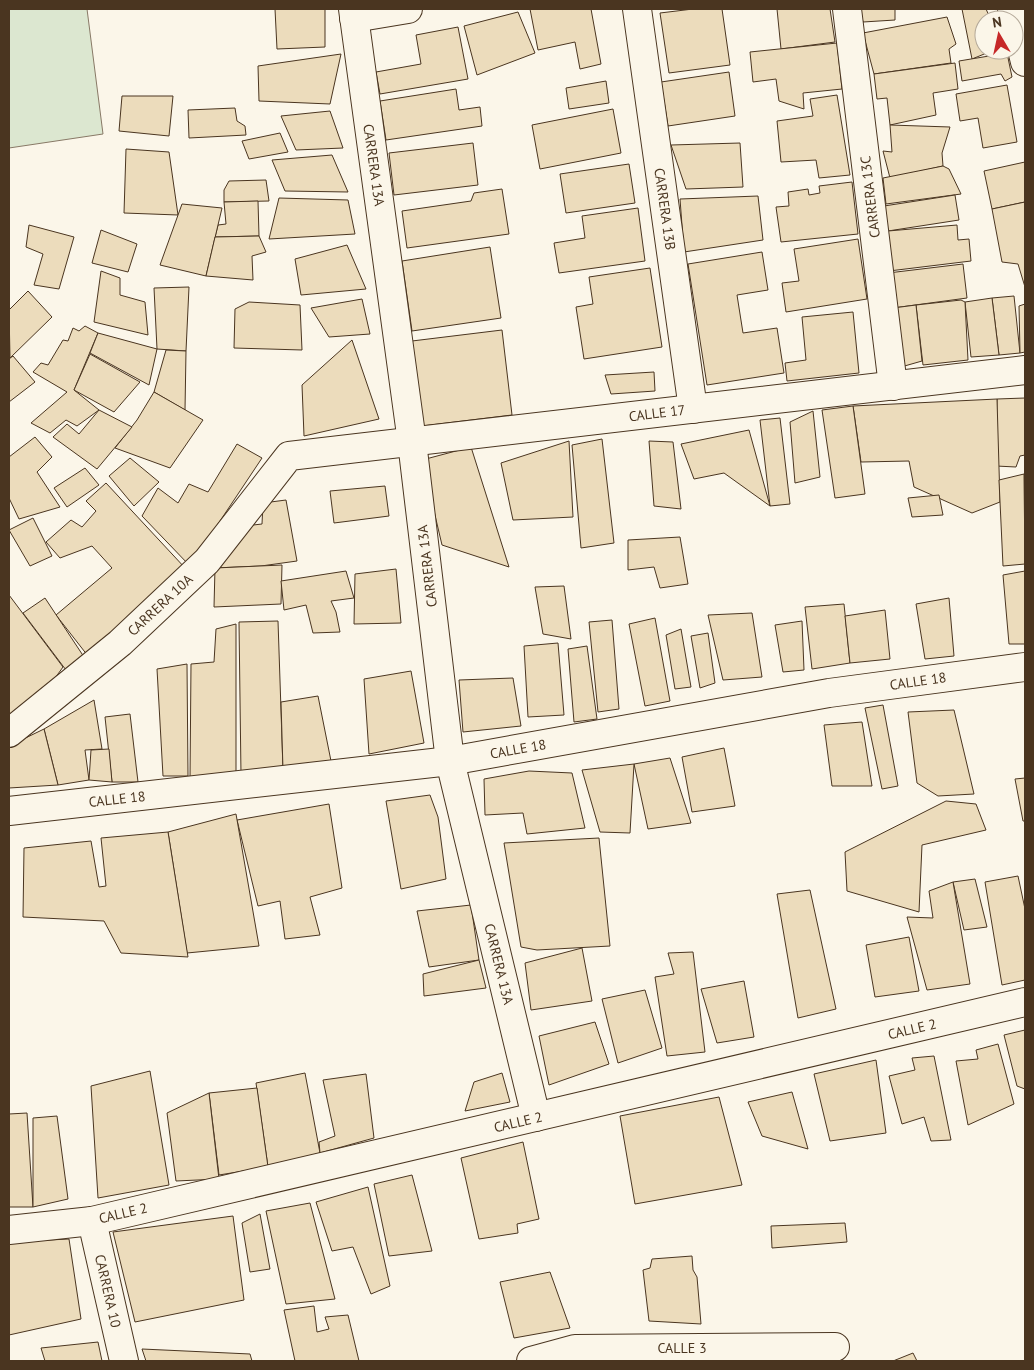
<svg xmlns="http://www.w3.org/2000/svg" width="1034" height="1370" viewBox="0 0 1034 1370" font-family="'PT Sans',sans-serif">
<rect width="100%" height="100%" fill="#fbf6e9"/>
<!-- green -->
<polygon fill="#dce7d0" stroke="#887966" points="9,9 87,9 103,134 9,148"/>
<!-- building -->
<g fill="#ecdcbc" stroke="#4a3520">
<polygon points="275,9 325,9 325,47 277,49"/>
<polygon points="530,9 591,9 601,64 580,69 575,42 538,50"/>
<polygon points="693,9 722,9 730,65 669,73 660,13"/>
<polygon points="777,9 830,9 835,42 781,49"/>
<polygon points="860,9 895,9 895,20 863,22"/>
<polygon points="962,9 986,9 991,20 984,20 984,50 994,50 972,59"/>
<polygon points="518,12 535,53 477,75 464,26"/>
<polygon points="947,17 956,44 949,49 951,63 874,74 863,33"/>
<polygon points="458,27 468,79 380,94 376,72 421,64 416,35"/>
<polygon points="837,43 842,89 803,93 804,109 779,101 776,79 753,82 750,52"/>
<polygon points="1007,53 1012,77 1005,81 1001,74 962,81 959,61"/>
<polygon points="341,54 330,104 259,101 258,66"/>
<polygon points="955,63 958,89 933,93 936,115 890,125 887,98 877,99 874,74"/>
<polygon points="729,72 735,116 668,126 661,82"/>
<polygon points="606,81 609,103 569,109 566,88"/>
<polygon points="1007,85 1017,142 983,148 978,118 960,121 956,94"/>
<polygon points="456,89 459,110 480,107 482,126 386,140 380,101"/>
<polygon points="837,95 850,175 819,178 816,160 781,162 777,121 813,116 810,99"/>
<polygon points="122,96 173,96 169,136 119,131"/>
<polygon points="235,108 237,121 245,126 246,135 189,138 188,110"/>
<polygon points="613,109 621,153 540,169 532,125"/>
<polygon points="330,111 343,148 296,150 281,116"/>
<polygon points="890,125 950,127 942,153 943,166 890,178 883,151 892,152"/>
<polygon points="280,133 288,152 249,159 242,141"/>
<polygon points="473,143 478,185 394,195 389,153"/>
<polygon points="740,143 743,187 686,189 671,145"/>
<polygon points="126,149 169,152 178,215 124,213"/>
<polygon points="332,155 348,192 285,191 272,160"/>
<polygon points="1025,162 1025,202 992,209 984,171"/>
<polygon points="629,164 635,203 566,213 560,174"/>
<polygon points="943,166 949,169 961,194 886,204 883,178"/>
<polygon points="266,180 269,201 224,202 224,190 229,181"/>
<polygon points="852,182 858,234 781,242 776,207 789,206 788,192 808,189 809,195 820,193 819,186"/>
<polygon points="502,189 509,234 407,248 402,211 471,201 474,193"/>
<polygon points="955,195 959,220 888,231 884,206"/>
<polygon points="758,196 763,240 684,252 680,199"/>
<polygon points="279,198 348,200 355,234 269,239"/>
<polygon points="258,201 259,236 215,237 218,225 226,224 224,202"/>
<polygon points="1025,202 1025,287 1018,264 1002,262 992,209"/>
<polygon points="182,204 222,208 206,276 160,265"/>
<polygon points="638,208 645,261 559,273 554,243 585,238 582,216"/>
<polygon points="29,225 74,237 59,289 34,285 43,254 26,247"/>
<polygon points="957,225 958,240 969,239 971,261 889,271 885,232 888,231"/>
<polygon points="101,230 137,244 128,272 92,263"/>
<polygon points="259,236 266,252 252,256 253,280 206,276 215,237"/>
<polygon points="858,239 867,299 786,312 782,283 799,281 794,249"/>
<polygon points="347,245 366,289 301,295 295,259"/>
<polygon points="490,247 501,318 412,331 402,261"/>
<polygon points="762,252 768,290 737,295 743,333 777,328 784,373 707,385 688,264"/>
<polygon points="963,264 967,298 893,308 888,273"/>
<polygon points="650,268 662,347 584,359 576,307 593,304 589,277"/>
<polygon points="101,271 120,278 120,295 145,302 148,335 94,322"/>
<polygon points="189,287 186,351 157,349 154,288"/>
<polygon points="28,291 52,317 10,358 9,310"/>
<polygon points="1014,296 1020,353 999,355 992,298"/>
<polygon points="992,298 999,355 971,357 965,302"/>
<polygon points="362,299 370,334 329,337 311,308"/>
<polygon points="961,300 965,302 968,360 923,365 916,305"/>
<polygon points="249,302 300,305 302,350 234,348 235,309"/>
<polygon points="1025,304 1025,352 1020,353 1019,306"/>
<polygon points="916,305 922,361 901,367 893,308"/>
<polygon points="853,312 859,373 787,381 785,363 806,360 802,317"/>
<polygon points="85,326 98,333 74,390 99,410 77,426 66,420 50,433 31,423 67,392 33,372 41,363 48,365 63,340 68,341 73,328 79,331"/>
<polygon points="502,330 512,415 422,426 412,341"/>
<polygon points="98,333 157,349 149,385 90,353"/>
<polygon points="352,340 379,419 304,436 302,385"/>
<polygon points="166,350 186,351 185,410 154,392"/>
<polygon points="90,354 140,382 114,412 74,390"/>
<polygon points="13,356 35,382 9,402 9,359"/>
<polygon points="654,372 655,391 611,394 605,375"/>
<polygon points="154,392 203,420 170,468 115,448 137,420"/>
<polygon points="1025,398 1025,455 1020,456 1016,467 996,466 997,399"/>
<polygon points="997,399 1000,502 972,513 914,487 909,461 861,462 853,406"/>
<polygon points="853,406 865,494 835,498 822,410"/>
<polygon points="99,410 132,427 97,469 53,437 67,424 79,434"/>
<polygon points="813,411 820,477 795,483 790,422"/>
<polygon points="780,418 790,504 770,506 760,420"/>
<polygon points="749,430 770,506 724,473 694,479 681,444"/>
<polygon points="35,437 52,457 37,472 60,507 19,519 9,498 9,457"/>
<polygon points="602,439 614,543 581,548 572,445"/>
<polygon points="569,441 573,517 513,520 501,463"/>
<polygon points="649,441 673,442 681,509 654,506"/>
<polygon points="237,444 262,458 190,566 142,516 158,488 178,503 189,484 208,492"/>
<polygon points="471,447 509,567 442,545 422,460"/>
<polygon points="130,458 159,482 134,506 109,476"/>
<polygon points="85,468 99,485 67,507 54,488"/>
<polygon points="1024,474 1025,564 1003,566 999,480"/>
<polygon points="106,483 186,569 88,656 56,615 112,568 92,546 60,558 46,542 71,520 82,527 96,511 86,501"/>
<polygon points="385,486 389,516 334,523 330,491"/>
<polygon points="939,495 943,515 912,517 908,498"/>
<polygon points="286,500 297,561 261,566 215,568 236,527 262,524 263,503"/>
<polygon points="33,518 52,556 30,566 9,530"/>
<polygon points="680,537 688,584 660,588 654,567 628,570 628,540"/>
<polygon points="282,565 281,604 214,607 215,568"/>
<polygon points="396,569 401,623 354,624 355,574"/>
<polygon points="346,571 354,598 331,601 336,612 340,632 313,633 306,605 284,610 281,581"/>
<polygon points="1025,571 1025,644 1009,644 1003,575"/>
<polygon points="564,586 571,639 543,634 535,587"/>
<polygon points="9,595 63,667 40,699 9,720"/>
<polygon points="45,598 86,660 69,674 23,613"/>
<polygon points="949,598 954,656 925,659 916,604"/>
<polygon points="844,604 850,663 812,669 805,607"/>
<polygon points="885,610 890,659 850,663 845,616"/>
<polygon points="752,613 762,677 723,680 708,615"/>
<polygon points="655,618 670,701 645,706 629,624"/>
<polygon points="612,620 619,709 598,712 589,622"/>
<polygon points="278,621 283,770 241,775 239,622"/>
<polygon points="802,621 804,670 783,672 775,625"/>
<polygon points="236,624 236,779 190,781 191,664 214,662 216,629"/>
<polygon points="681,629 691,687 675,689 666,635"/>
<polygon points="708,633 715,683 700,688 691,636"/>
<polygon points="558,643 564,715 528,717 524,646"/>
<polygon points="587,646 597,719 574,722 568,649"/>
<polygon points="187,664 188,776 163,776 157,669"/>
<polygon points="411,671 424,743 369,754 364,679"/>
<polygon points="513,678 521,726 463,732 459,680"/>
<polygon points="318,696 331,761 283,770 281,702"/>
<polygon points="94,700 102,749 85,750 89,780 58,785 44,729"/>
<polygon points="883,705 898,786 882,789 865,708"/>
<polygon points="954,710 974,794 938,796 917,783 908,712"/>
<polygon points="130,714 138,782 112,782 105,717"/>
<polygon points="862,722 872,786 832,786 824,725"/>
<polygon points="44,729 58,785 9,788 9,746"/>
<polygon points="724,748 735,806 692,812 682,757"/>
<polygon points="109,749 112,782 89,780 91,750"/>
<polygon points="670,758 691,823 648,829 634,764"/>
<polygon points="634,764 630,833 600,832 582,770"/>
<polygon points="529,771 572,773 585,828 527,834 523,813 485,815 484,779"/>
<polygon points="1025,778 1025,821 1023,821 1015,779"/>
<polygon points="430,795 438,817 446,879 401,889 386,801"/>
<polygon points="946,801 976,804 986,830 922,845 919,912 847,891 845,852"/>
<polygon points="329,804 342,888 310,897 320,935 285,939 280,901 258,906 237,820"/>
<polygon points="236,814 259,946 187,953 168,832"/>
<polygon points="168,832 188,957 121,953 104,921 23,917 24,848 91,841 99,887 106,886 101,838"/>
<polygon points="599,838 610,946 537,950 521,947 504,843"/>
<polygon points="1018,876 1025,909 1025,980 1002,985 985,882"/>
<polygon points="975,879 987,927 964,930 953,882"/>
<polygon points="953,882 970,984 927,990 907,917 933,918 929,891"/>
<polygon points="810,890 836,1009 798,1018 777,894"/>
<polygon points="471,905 479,960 429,967 417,911"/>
<polygon points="909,937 919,991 875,997 866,945"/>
<polygon points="582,948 592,1001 531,1010 525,963"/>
<polygon points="693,952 705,1052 667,1056 655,977 674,974 668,953"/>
<polygon points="479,960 486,988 424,996 423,974"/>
<polygon points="744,981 754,1037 717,1043 701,989"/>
<polygon points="645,990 662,1048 618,1063 602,999"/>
<polygon points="595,1022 609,1064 549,1085 539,1036"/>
<polygon points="1025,1030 1025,1089 1017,1086 1004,1035"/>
<polygon points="998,1044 1014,1104 968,1125 956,1061 978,1059 976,1050"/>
<polygon points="934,1056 951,1140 931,1141 924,1117 902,1124 889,1076 915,1070 912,1058"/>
<polygon points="876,1060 886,1133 830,1141 814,1074"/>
<polygon points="150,1071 169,1185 98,1198 91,1086"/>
<polygon points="305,1073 320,1153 268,1167 256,1083"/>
<polygon points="502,1073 510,1102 465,1111 474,1082"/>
<polygon points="366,1074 374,1138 320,1153 319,1142 335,1136 323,1080"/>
<polygon points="257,1088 268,1167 219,1175 209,1093"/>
<polygon points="792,1092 808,1149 762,1136 748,1102"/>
<polygon points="209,1093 219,1179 176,1181 167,1113"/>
<polygon points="719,1097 742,1185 635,1204 620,1116"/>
<polygon points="27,1113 33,1207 9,1207 9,1114"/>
<polygon points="57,1116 68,1199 33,1207 33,1118"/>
<polygon points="523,1142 539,1219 517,1224 518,1233 479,1239 461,1158"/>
<polygon points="412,1175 432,1251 389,1256 374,1184"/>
<polygon points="368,1187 390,1286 371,1294 353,1247 332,1251 316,1202"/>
<polygon points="310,1203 335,1299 286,1304 266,1211"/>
<polygon points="260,1214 270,1269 250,1272 242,1223"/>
<polygon points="233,1216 244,1300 135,1322 113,1232"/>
<polygon points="845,1223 847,1242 772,1248 771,1226"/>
<polygon points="69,1239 81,1319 9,1335 9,1242"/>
<polygon points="692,1256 693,1270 697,1277 701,1324 649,1321 643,1270 650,1268 652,1259"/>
<polygon points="550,1272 570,1328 514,1338 500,1282"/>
<polygon points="314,1306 317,1332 329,1329 325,1317 348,1315 359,1361 295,1361 284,1310"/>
<polygon points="98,1342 102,1361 45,1361 41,1348"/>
<polygon points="142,1349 250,1354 252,1361 146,1361"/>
<polygon points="913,1353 917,1361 893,1361"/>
</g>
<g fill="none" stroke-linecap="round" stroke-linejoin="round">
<!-- minor casing -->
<g stroke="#4a3520" stroke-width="30">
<g id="minor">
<polyline points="353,9 412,442 450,761 536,1117"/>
<polyline points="637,9 693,409"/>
<polyline points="847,9 893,386"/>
<polyline points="1012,9 1025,62"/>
<polyline points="354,18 408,9"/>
<polyline points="9,733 120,643 207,561 289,456 1025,370"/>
<polyline points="9,811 450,761 829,693 1025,667"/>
<polyline points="92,1221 124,1361"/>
<polyline points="9,1230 92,1221 1025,1002"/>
<polyline points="531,1361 575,1349 835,1347"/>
</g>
</g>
<!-- minor -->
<use href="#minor" stroke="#fbf6e9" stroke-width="28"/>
</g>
<g text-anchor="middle" stroke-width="4" stroke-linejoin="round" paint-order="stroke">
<!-- street labels -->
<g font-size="14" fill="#4a3520" stroke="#fbf6e9">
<text transform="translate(374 165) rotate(82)" y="5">CARRERA 13A</text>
<text transform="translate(870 197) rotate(-97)" y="5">CARRERA 13C</text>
<text transform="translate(665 209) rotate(82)" y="5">CARRERA 13B</text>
<text transform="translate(657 413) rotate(-7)" y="5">CALLE 17</text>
<text transform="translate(427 566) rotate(-97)" y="5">CARRERA 13A</text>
<text transform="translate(160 605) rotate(-43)" y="5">CARRERA 10A</text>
<text transform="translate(918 681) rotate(-8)" y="5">CALLE 18</text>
<text transform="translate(518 749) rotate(-10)" y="5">CALLE 18</text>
<text transform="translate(117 799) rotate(-6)" y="5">CALLE 18</text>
<text transform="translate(499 964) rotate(76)" y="5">CARRERA 13A</text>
<text transform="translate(912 1029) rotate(-13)" y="5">CALLE 2</text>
<text transform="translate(518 1122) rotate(-13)" y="5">CALLE 2</text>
<text transform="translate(123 1213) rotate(-13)" y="5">CALLE 2</text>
<text transform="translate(108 1291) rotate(77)" y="5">CARRERA 10</text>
<text x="682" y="1353">CALLE 3</text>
</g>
</g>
<!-- border -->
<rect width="1034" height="1370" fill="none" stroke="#4a3520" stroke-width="20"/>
<!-- north arrow -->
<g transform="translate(999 35) rotate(351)"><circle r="24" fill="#fbf6e9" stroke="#b4a999"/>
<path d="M0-4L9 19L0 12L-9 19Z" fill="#c62828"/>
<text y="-8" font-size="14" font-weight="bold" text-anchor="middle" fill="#4a3520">N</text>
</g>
</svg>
